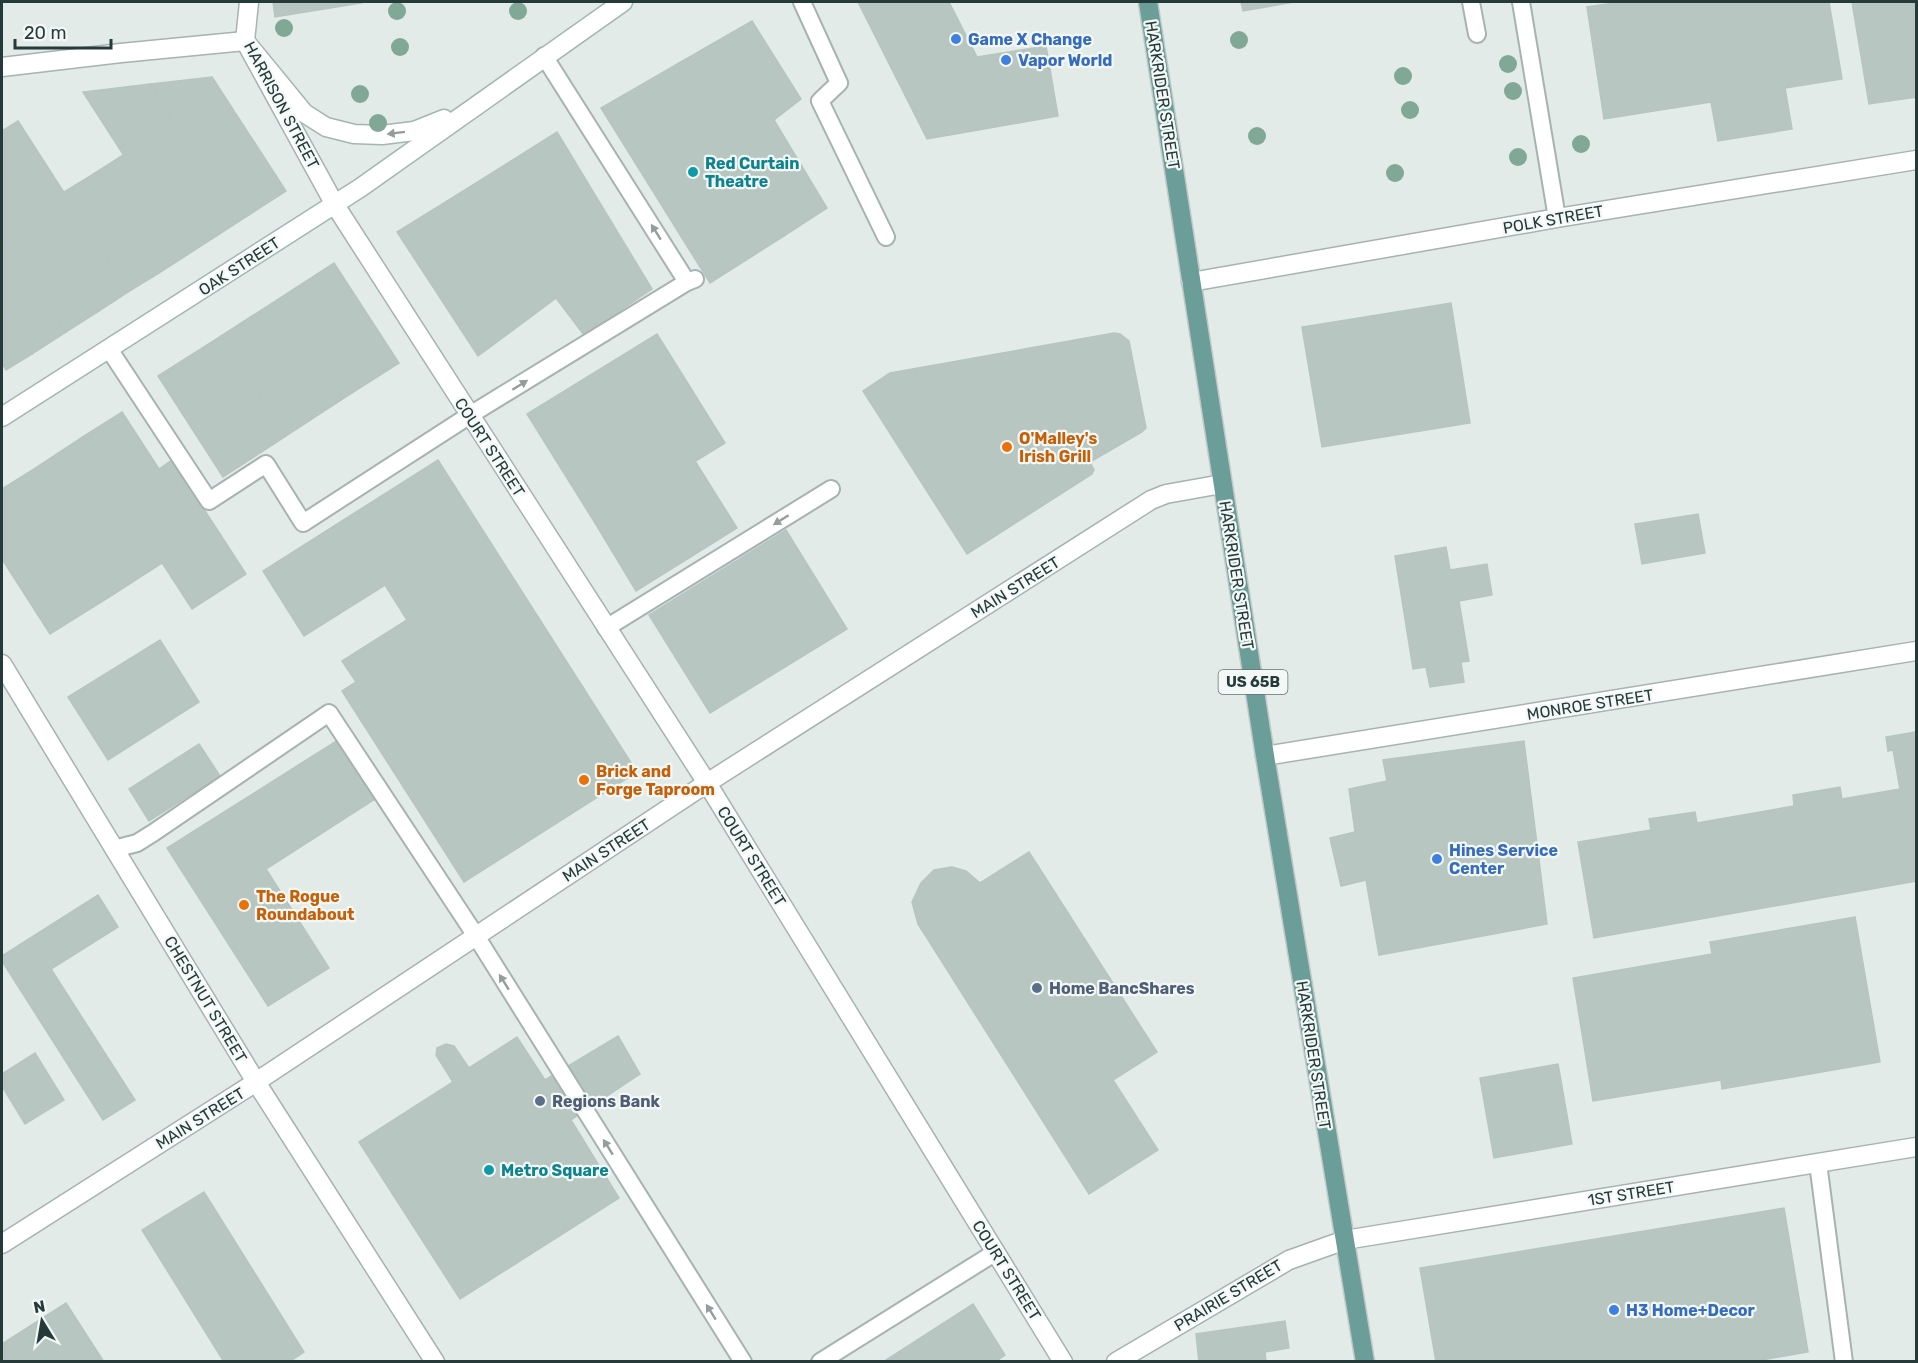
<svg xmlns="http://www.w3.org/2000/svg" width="1918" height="1363" viewBox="0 0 1918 1363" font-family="Rubik,sans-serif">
<rect width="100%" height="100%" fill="#e3ebe9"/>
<!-- building -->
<g fill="#b8c6c2" stroke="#b6c5c1" stroke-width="1.5">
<polygon points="273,2 360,2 361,3 275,17"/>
<polygon points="858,2 949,2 977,57 1046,46 1058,116 927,139"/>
<polygon points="1241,2 1294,2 1243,11"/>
<polygon points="1622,2 1829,2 1842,79 1785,88 1792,129 1718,141 1711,102 1604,119 1587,7"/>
<polygon points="1852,2 1916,2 1916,97 1869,104"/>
<polygon points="752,21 801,99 774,120 827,208 784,236 679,63"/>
<polygon points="679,63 784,236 710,283 601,108"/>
<polygon points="212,77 286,191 187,255 119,148 171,116 150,84"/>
<polygon points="150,84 171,116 119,148 83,92"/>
<polygon points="18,121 128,292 99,311 2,159 2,131"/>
<polygon points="557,132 652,289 584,335 556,298 484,178"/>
<polygon points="123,155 187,255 159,273 95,173"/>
<polygon points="2,159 99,311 66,332 2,233"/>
<polygon points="95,173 159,273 128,292 64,192"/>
<polygon points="484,178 556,298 478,356 397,232"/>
<polygon points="2,233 66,332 32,354 2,307"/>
<polygon points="334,263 399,363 341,400 277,300"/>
<polygon points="277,300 341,400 286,436 221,336"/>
<polygon points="1451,303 1470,423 1322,447 1302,327"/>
<polygon points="2,307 32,354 6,370 2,363"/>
<polygon points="1114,333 1120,334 1129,341 1146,428 1142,432 1090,462 1094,470 1092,474 967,554 863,391 890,373"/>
<polygon points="657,334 725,443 595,523 527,414"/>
<polygon points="221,336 286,436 223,477 158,376"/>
<polygon points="122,412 159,469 172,460 246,574 192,609 81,438"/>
<polygon points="81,438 162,563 114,594 34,469"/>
<polygon points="438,460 637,772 464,882 342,691 356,682 342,661 407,620 385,585 304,636 263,571"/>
<polygon points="695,461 737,528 636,591 595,523"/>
<polygon points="34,469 114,594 50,634 2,559 2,489"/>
<polygon points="1698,514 1705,553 1642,564 1635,524"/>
<polygon points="786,530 847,629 710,713 649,615"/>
<polygon points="1446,547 1450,570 1487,564 1492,595 1459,601 1469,661 1461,662 1464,682 1430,687 1426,667 1413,669 1395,556"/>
<polygon points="160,640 199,702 108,760 68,697"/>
<polygon points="1916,732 1916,881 1594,938 1578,842 1651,830 1649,819 1695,812 1697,823 1794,806 1793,795 1840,787 1842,799 1900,789 1893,750 1888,751 1886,737"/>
<polygon points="338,740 375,799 266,869 329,968 268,1006 167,848"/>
<polygon points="1524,741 1547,924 1379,955 1366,880 1341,886 1330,838 1355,832 1349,789 1387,781 1383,760"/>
<polygon points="199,744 220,776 149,821 129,789"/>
<polygon points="1029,852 1157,1052 1113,1080 1158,1150 1089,1194 918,924 912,902 921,883 934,870 952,867 966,871 980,883"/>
<polygon points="98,895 118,927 51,969 135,1100 103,1120 2,961 2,956"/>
<polygon points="1855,917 1880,1062 1722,1089 1721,1080 1593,1101 1573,978 1712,954 1710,942"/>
<polygon points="618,1036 640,1074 571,1120 619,1198 460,1299 359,1142 453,1082 436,1055 437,1048 446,1044 454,1046 469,1068 517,1037 545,1080"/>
<polygon points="35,1053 64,1100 25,1124 2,1086 2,1074"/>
<polygon points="1558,1064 1572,1144 1494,1158 1480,1078"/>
<polygon points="204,1192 304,1352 289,1362 224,1362 142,1230"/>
<polygon points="1784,1208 1808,1352 1750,1362 1436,1362 1420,1268"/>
<polygon points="66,1303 104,1362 2,1362 2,1344"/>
<polygon points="973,1304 1005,1355 995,1362 883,1362"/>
<polygon points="1285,1321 1289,1348 1265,1352 1266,1362 1199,1362 1196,1334"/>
</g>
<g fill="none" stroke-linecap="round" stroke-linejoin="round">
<!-- lane casing -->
<g stroke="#a6b3b1" stroke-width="20">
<g id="lane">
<polyline points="802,2 839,83 820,101 886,237"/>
<polyline points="1471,2 1477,34"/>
<polyline points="1521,2 1557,218"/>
<polyline points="544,56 687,282"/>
<polyline points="109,349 209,501 266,464 303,523 470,415 687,282 695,279"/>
<polyline points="606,628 831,489"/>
<polyline points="114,849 137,843 153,833 329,713 476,936 743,1362"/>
<polyline points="1818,1163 1844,1362"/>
<polyline points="820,1362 996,1252"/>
</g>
</g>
<!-- street casing -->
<g stroke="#a6b3b1" stroke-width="21">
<g id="street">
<polyline points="249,2 245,41 335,205 707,783 1063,1362"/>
<polyline points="2,67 121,53 245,41"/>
<polyline points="1191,282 1557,218 1916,160"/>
<polyline points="2,664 256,1082 435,1362"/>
<polyline points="1265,756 1916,651"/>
<polyline points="2,1244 256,1082 707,783 1151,500 1166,494 1222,484"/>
<polyline points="1116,1362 1289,1260 1345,1240 1916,1147"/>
</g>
</g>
<!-- secondary casing -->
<g stroke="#a2b6b2" stroke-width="21">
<g id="secondary">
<polyline points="245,41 304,113 326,127 354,134 382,135 414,131 444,119"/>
<polyline points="2,417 360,188 623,2"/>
</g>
</g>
<!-- primary casing -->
<g stroke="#c2c8c8" stroke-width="21">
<polyline id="primary" points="1148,2 1265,756 1365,1362"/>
</g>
<!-- lane -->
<use href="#lane" stroke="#fff" stroke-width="16"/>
<!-- street -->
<use href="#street" stroke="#fff" stroke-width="18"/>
<!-- secondary -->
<use href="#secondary" stroke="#fff" stroke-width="18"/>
<!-- primary -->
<use href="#primary" stroke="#6b9e98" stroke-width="18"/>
</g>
<!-- trees -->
<g fill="#81a796">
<circle cx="397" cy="11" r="9"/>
<circle cx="518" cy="11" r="9"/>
<circle cx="284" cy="28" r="9"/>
<circle cx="1239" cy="40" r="9"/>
<circle cx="400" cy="47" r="9"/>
<circle cx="1508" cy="64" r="9"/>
<circle cx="1403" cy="76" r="9"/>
<circle cx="1513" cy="91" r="9"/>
<circle cx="360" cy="94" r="9"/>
<circle cx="1410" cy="110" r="9"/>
<circle cx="378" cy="123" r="9"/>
<circle cx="1257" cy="136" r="9"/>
<circle cx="1581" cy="144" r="9"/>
<circle cx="1518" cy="157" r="9"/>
<circle cx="1395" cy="173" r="9"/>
</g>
<!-- one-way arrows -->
<defs><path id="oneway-solid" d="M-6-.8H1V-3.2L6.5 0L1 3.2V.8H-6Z" transform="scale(1.5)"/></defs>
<g fill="#929d9c">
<use href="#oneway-solid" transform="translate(396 133) rotate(173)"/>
<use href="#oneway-solid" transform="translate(656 232) rotate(-122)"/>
<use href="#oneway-solid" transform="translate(520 385) rotate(-32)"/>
<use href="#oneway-solid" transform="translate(781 520) rotate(148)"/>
<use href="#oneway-solid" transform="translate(504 982) rotate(-122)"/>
<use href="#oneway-solid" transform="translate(608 1147) rotate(-122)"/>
<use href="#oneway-solid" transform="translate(711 1312) rotate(-122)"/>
</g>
<!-- markers -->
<g fill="#3f7fe0" stroke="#f3f8f6" stroke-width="2">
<circle cx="956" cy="39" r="6"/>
<circle cx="1006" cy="60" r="6"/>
<circle cx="1437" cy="859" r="6"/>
<circle cx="1614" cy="1310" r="6"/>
</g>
<g fill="#0f9aa8" stroke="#f3f8f6" stroke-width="2">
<circle cx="693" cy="172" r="6"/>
<circle cx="489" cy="1170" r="6"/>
</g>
<g fill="#e8710a" stroke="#f3f8f6" stroke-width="2">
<circle cx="1007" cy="447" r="6"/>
<circle cx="584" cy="780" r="6"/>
<circle cx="244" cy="905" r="6"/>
</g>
<g fill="#5c6f8a" stroke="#f3f8f6" stroke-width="2">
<circle cx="1037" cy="988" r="6"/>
<circle cx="540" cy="1101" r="6"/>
</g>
<g text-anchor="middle" stroke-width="4.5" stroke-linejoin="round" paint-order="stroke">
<!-- shield labels -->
<rect fill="#f3f8f6" stroke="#627472" stroke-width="1.5" x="1218.5" y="670" width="69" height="24" rx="4.5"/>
<g font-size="15" font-weight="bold" fill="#243b39">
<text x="1253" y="687">US 65B</text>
</g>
<!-- shop labels -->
<g font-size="16" font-weight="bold" fill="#366cbe" stroke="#f3f8f6" text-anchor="start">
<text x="968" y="45">Game X Change</text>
<text x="1018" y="66">Vapor World</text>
<text x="1449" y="856">Hines Service<tspan x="1449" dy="18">Center</tspan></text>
<text x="1626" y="1316">H3 Home+Decor</text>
</g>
<!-- street labels -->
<g font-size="16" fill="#243b39" stroke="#f3f8f6">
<text transform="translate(1163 95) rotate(81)" y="6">HARKRIDER STREET</text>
<text transform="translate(282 105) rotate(62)" y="6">HARRISON STREET</text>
<text transform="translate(1553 219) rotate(-10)" y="6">POLK STREET</text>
<text transform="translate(239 266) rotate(-33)" y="6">OAK STREET</text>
<text transform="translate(490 447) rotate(57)" y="6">COURT STREET</text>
<text transform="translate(1237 575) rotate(81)" y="6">HARKRIDER STREET</text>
<text transform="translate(1015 587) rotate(-32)" y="6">MAIN STREET</text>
<text transform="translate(1590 704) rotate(-9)" y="6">MONROE STREET</text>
<text transform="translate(606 850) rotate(-33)" y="6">MAIN STREET</text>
<text transform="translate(752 856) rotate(58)" y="6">COURT STREET</text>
<text transform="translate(206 999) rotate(59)" y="6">CHESTNUT STREET</text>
<text transform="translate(1314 1055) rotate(81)" y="6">HARKRIDER STREET</text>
<text transform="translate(200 1118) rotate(-32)" y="6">MAIN STREET</text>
<text transform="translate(1631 1193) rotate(-9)" y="6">1ST STREET</text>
<text transform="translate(1007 1270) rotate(58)" y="6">COURT STREET</text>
<text transform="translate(1228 1295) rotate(-31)" y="6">PRAIRIE STREET</text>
</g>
<!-- culture labels -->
<g font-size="16" font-weight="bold" fill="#0d838f" stroke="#f3f8f6" text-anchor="start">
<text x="705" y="169">Red Curtain<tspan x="705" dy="18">Theatre</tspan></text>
<text x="501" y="1176">Metro Square</text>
</g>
<!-- food labels -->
<g font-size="16" font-weight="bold" fill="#c56008" stroke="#f3f8f6" text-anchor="start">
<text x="1019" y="444">O'Malley's<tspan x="1019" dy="18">Irish Grill</tspan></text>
<text x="596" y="777">Brick and<tspan x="596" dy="18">Forge Taproom</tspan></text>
<text x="256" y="902">The Rogue<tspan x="256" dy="18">Roundabout</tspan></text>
</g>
<!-- service labels -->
<g font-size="16" font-weight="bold" fill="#4e5e75" stroke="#f3f8f6" text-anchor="start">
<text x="1049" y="994">Home BancShares</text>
<text x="552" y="1107">Regions Bank</text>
</g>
</g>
<!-- border -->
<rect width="1918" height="1363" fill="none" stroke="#243b39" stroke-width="6"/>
<!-- north arrow -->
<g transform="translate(42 1321) rotate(349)" stroke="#f3f8f6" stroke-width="4.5" paint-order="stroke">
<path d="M0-4.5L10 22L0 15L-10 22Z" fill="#243b39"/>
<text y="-9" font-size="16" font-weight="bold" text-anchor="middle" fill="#243b39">N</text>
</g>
<!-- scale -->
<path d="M15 39v9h96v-9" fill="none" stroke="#243b39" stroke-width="3"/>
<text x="24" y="39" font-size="18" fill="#243b39" stroke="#f3f8f6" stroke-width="4.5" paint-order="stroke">20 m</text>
</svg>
